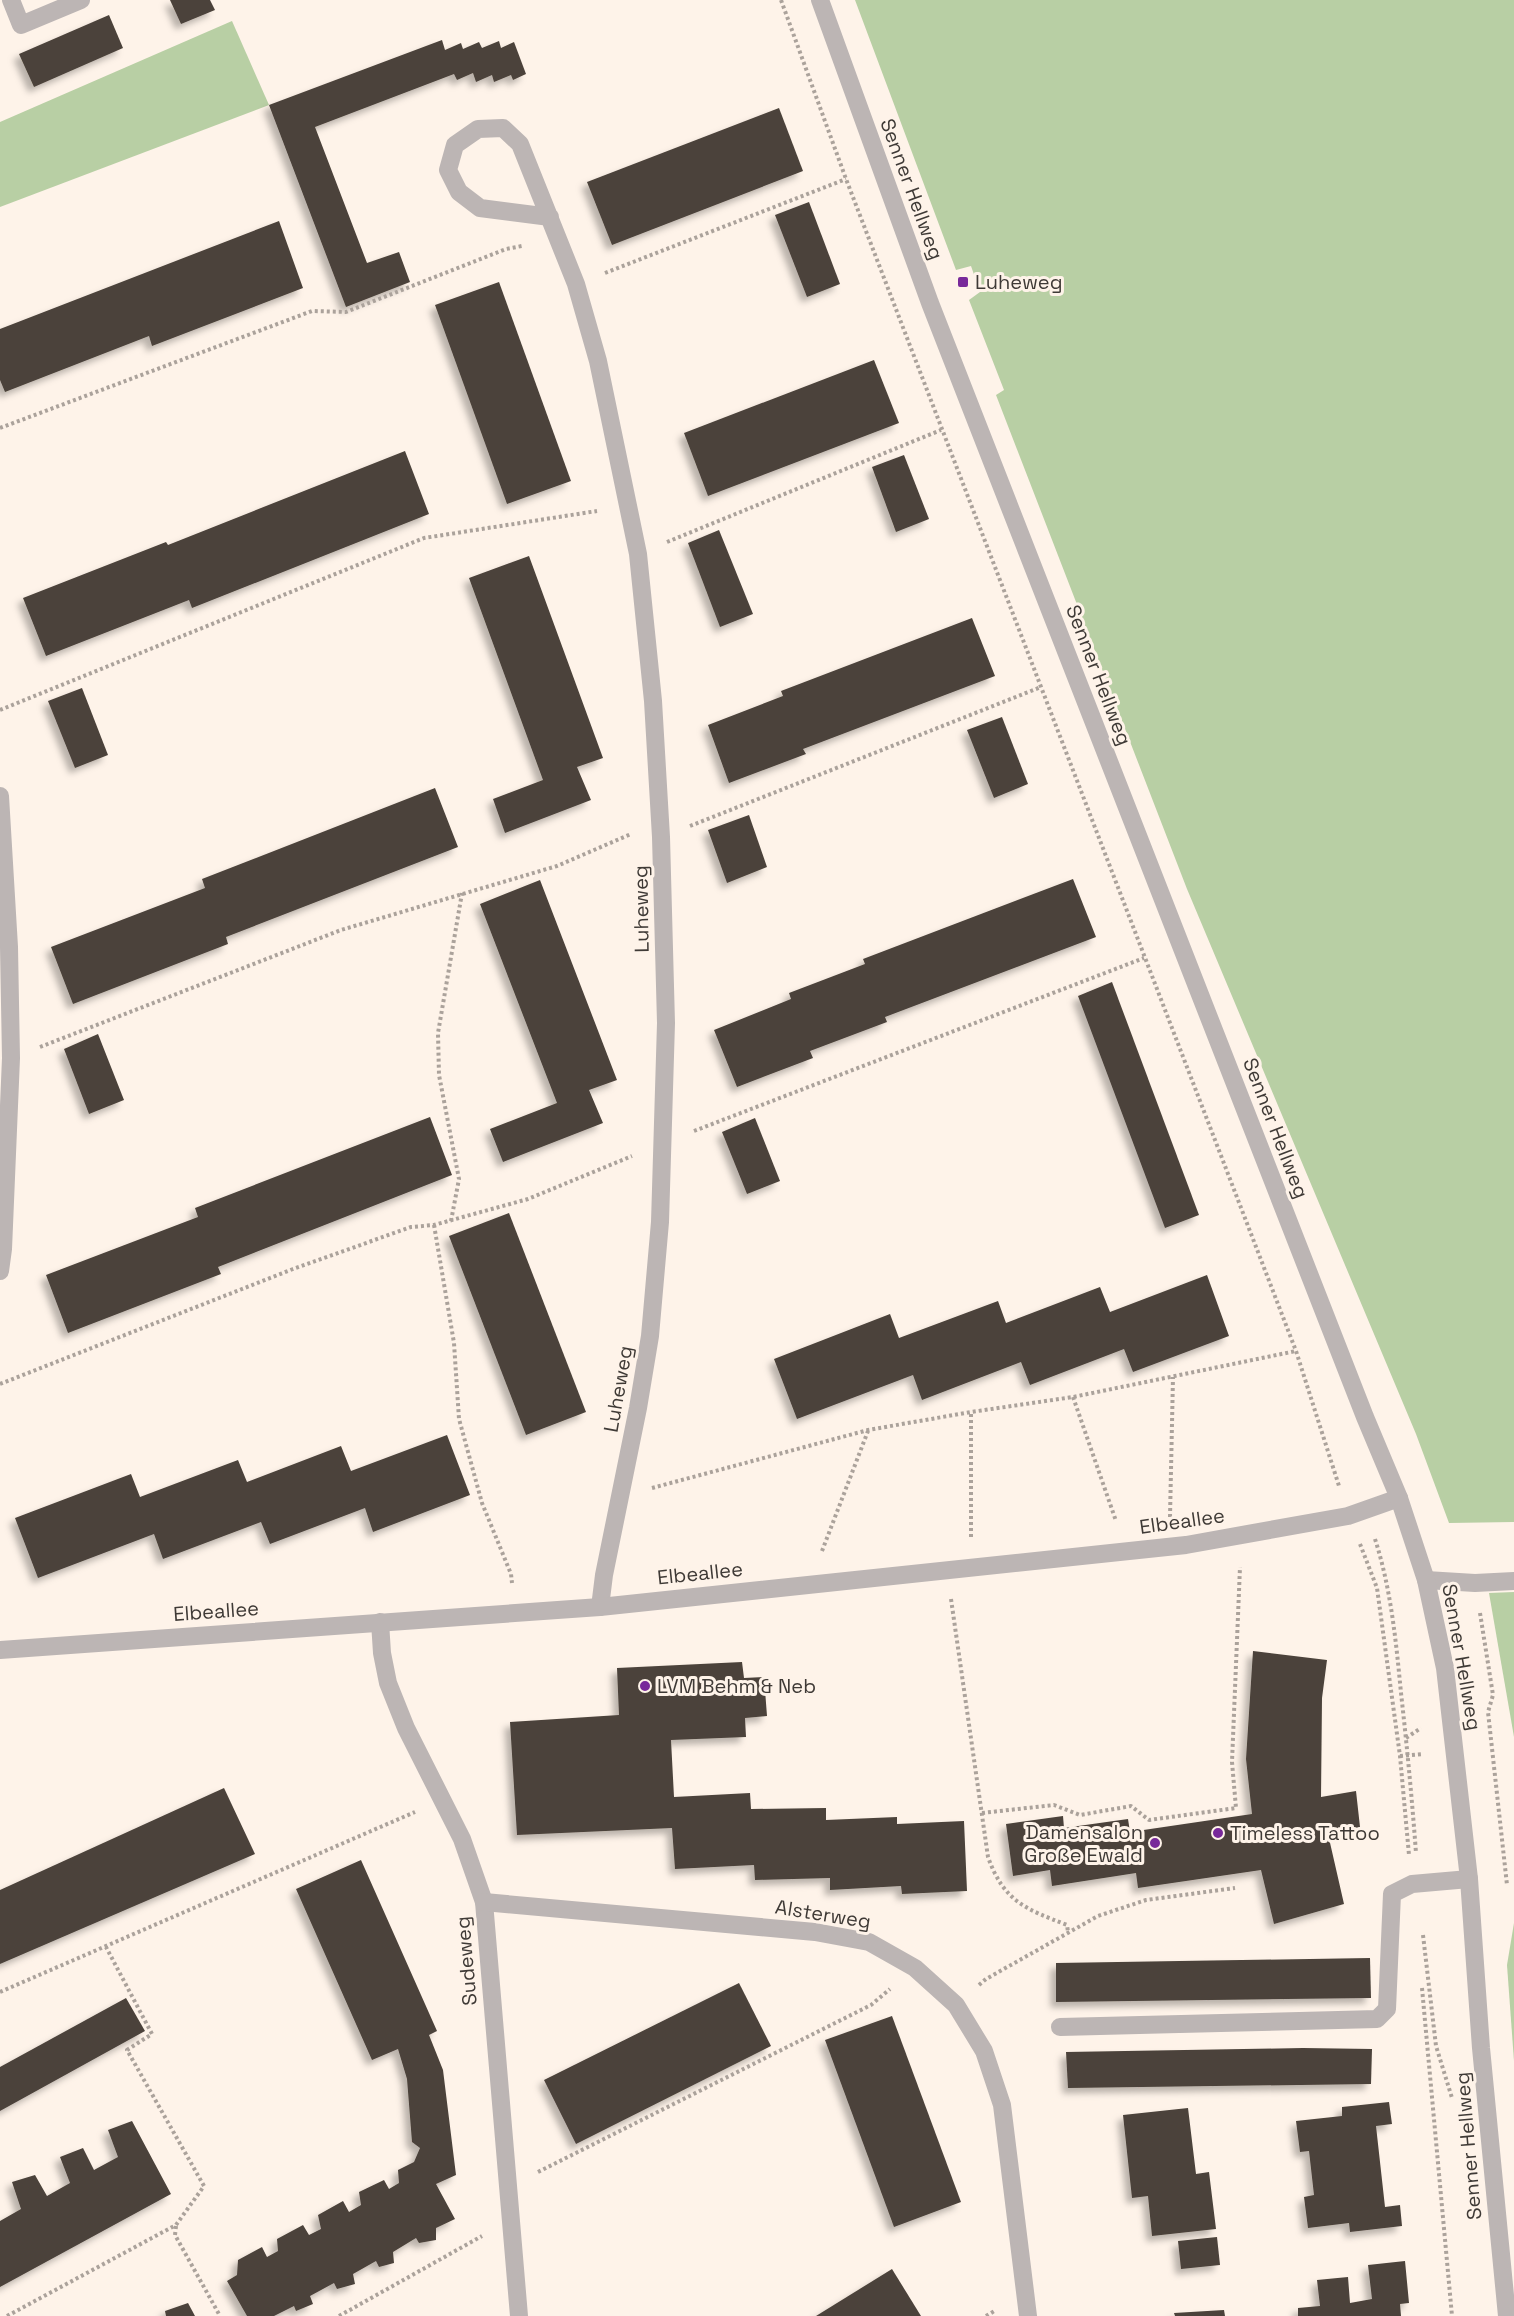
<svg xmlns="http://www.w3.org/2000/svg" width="1514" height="2316" viewBox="0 0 1514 2316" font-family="'Space Grotesk',sans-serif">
<defs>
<filter id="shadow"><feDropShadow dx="-5.5" dy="5.5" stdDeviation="3" flood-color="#0004"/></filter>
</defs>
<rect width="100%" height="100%" fill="#fef3e9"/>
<!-- forest -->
<g fill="#b8cfa4">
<polygon points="855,0 1514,0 1514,1522 1449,1523 1416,1434 1187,889 996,395 1004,390 969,300 980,292 971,266 956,270"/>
<polygon points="232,21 269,105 0,207 0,122"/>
<polygon points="1514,1592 1514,1737 1489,1593"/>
<polygon points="1514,1923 1514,2061 1507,1965"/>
</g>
<!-- building -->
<g fill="#4b423a" filter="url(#shadow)">
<polygon points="170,0 210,0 215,10 181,24"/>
<polygon points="109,15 123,48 34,87 19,54"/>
<polygon points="442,40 445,50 461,43 463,49 479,42 482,48 499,41 501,48 514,42 526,74 513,80 511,75 494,82 492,75 476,82 473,73 457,80 454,74 315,127 367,263 399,252 410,282 346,307 269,105"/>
<polygon points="779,108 803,171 612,245 587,182"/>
<polygon points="809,202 840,284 807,297 775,215"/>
<polygon points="279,221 303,288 152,346 149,336 5,392 0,380 0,329"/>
<polygon points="499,282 571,481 507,504 435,305"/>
<polygon points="874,360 899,423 708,496 684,433"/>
<polygon points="405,451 429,514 192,608 189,600 46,656 23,598 166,542 168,545"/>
<polygon points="904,455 929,519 896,532 872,467"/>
<polygon points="719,530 753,614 720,627 688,543"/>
<polygon points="529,556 603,758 577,767 591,800 505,833 493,799 543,780 469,578"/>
<polygon points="972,618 995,676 803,749 806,754 729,783 708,725 783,696 781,691"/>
<polygon points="82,688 108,755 75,768 48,701"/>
<polygon points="1002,717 1028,784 994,798 967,730"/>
<polygon points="435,788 458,847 226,937 228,944 73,1004 51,947 205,888 202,879"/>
<polygon points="749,815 767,867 727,883 708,830"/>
<polygon points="1073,879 1096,937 885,1017 887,1022 810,1051 813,1058 737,1087 714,1030 791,999 789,993 865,964 863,959"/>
<polygon points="540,880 617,1080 589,1090 603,1123 503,1162 490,1129 557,1103 480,904"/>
<polygon points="1112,982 1199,1215 1165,1228 1078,996"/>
<polygon points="98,1034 124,1100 89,1114 64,1049"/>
<polygon points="430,1117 452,1175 218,1267 221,1274 68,1333 46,1275 198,1217 195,1208"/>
<polygon points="755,1118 780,1181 747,1194 722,1132"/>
<polygon points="509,1213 586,1412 526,1435 449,1236"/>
<polygon points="1207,1275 1229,1336 1133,1372 1124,1349 1030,1385 1021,1362 922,1400 913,1375 797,1419 774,1359 890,1314 899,1338 998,1301 1006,1323 1100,1287 1110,1312"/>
<polygon points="447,1435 470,1495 373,1532 365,1508 270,1544 261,1522 163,1559 154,1534 38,1578 15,1518 131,1474 140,1497 238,1460 247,1482 341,1446 351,1471"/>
<polygon points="1253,1651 1327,1660 1322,1698 1321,1797 1356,1791 1360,1827 1328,1834 1344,1904 1274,1924 1261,1870 1138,1888 1136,1873 1052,1886 1050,1870 1013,1876 1006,1824 1063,1816 1064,1828 1128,1819 1130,1832 1252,1814 1246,1759"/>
<polygon points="742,1662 744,1678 764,1677 767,1716 745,1718 746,1737 671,1740 674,1797 750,1793 751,1809 826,1808 826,1820 897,1817 897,1824 964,1821 967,1891 902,1894 901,1886 830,1890 830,1878 755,1880 754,1865 675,1869 672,1828 517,1835 510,1722 619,1715 617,1668"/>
<polygon points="224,1788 255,1854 0,1964 0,1890"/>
<polygon points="361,1860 437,2031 429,2035 443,2070 456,2175 436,2184 455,2219 436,2228 436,2240 419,2243 416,2238 393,2252 394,2263 379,2267 376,2261 353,2274 355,2284 337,2289 334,2283 310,2296 313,2304 296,2311 294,2306 274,2316 247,2316 227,2281 237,2275 238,2260 262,2247 267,2257 278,2251 277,2239 303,2225 309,2235 321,2229 318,2215 343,2201 349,2212 361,2205 359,2192 384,2180 389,2189 399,2183 398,2170 414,2162 420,2148 412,2142 407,2079 398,2049 372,2060 296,1889"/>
<polygon points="1370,1958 1371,1998 1056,2002 1056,1963"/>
<polygon points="739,1983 771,2046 576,2144 544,2080"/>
<polygon points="126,1998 145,2031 0,2111 0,2067"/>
<polygon points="892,2016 961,2202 894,2227 825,2040"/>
<polygon points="1303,2048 1372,2049 1371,2084 1068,2088 1066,2052"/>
<polygon points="1389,2102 1392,2124 1376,2126 1385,2207 1400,2205 1402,2226 1350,2232 1349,2223 1308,2228 1304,2197 1314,2195 1309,2151 1300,2152 1296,2121 1342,2116 1342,2107"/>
<polygon points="1188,2108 1196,2174 1209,2172 1216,2229 1152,2236 1148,2196 1132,2198 1123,2115"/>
<polygon points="132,2121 171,2194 0,2287 0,2221 21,2209 12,2182 35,2175 47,2196 70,2183 60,2157 83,2148 94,2170 118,2157 108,2130"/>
<polygon points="1217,2237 1220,2265 1181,2269 1178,2241"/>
<polygon points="1405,2261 1409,2303 1400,2304 1401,2316 1298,2316 1298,2308 1320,2306 1317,2280 1348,2277 1350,2303 1372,2299 1368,2265"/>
<polygon points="892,2269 921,2316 816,2316"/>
<polygon points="188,2303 195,2316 166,2316 165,2311"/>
<polygon points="1224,2310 1225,2316 1175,2316 1174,2313"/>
</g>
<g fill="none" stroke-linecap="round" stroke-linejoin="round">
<!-- path -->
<g stroke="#aba29b" stroke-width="4" stroke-dasharray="3 3" stroke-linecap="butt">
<polyline points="781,0 846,179 1296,1351 1339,1486"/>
<polyline points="605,273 846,179"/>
<polyline points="0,428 312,311 346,312 506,249 522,246"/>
<polyline points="667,542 941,430"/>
<polyline points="0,710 424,538 597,511"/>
<polyline points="690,826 1041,687"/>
<polyline points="40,1047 341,930 557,866 631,834"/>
<polyline points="694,1131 1144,958"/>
<polyline points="451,1221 459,1179 439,1075 438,1033 462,893"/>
<polyline points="434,1225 454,1343 459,1419 482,1503 511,1574 512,1583"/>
<polyline points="0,1384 293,1269 411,1227 434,1225 528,1199 632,1156"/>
<polyline points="1073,1397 1116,1521"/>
<polyline points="652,1488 868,1430 971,1412 1073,1397 1296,1351"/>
<polyline points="1170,1517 1173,1377"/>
<polyline points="971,1537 971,1412"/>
<path d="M1375 1539C1391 1589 1396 1641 1401 1693 1407 1746 1412 1799 1416 1853"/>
<polyline points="1360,1544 1377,1588 1400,1756 1409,1855"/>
<polyline points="822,1551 868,1431"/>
<path d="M951 1599 988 1857C1004 1902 1026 1909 1067 1925L1068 1932"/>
<polyline points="1480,1613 1493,1695 1488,1712 1507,1885"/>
<polyline points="1406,1738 1421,1728"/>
<polyline points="1400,1756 1423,1754"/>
<polyline points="982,1813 1054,1805 1080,1815 1131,1806 1149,1820 1236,1808 1232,1762 1240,1567"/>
<polyline points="1423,1935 1436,2046 1452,2098"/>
<polyline points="979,1985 986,1979 1098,1916 1146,1900 1235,1888"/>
<polyline points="1422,1988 1452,2316"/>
<polyline points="0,1992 415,1812"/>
<polyline points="538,2172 871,2005 890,1989"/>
<polyline points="176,2226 175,2235 220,2316"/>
<polyline points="7,2316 176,2225 204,2186 127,2050 152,2034 106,1947"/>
<polyline points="339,2316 482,2236"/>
<polyline points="986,2316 996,2310"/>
</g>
<!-- service -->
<g stroke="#bcb5b4" stroke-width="18">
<polyline points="11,0 21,25 81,0"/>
<polyline points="1426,1580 1475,1583 1514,1581"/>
<polyline points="1060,2027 1377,2019 1387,2009 1392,1894 1412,1884 1469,1879"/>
</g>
<!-- minor -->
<g stroke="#bcb5b4" stroke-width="18">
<polyline points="550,217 480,208 459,192 448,170 455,145 478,129 503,128 520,144 576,284 598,361 638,554 653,701 661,837 666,1023 660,1222 650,1336 638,1408 604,1575 600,1607"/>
<polyline points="0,796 9,947 11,1058 3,1249 0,1271"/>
<polyline points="380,1622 382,1653 388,1683 406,1728 462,1839 484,1902 519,2316"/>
<polyline points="0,1650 600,1607 1186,1545 1348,1516 1399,1498"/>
<polyline points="484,1902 815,1932 869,1942 915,1968 956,2005 984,2051 1002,2105 1028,2316"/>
</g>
<!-- tertiary -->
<polyline stroke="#bcb5b4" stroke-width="18" points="820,0 930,303 1365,1417 1399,1498 1426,1580 1445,1668 1469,1879 1481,2048 1507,2316"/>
</g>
<!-- markers -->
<g fill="#78299a" stroke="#fef3e9" stroke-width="2">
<rect x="957" y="276" width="12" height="12" rx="3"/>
<circle cx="645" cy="1686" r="6"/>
<circle cx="1218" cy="1833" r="6"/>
<circle cx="1155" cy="1843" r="6"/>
</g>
<g text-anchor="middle" stroke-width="6" stroke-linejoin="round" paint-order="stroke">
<!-- street labels -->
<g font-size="20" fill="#3f3a36" stroke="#fef3e9">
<text transform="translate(912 189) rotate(70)" y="7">Senner Hellweg</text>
<text transform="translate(1099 675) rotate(69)" y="7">Senner Hellweg</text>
<text transform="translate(641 909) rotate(-91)" y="7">Luheweg</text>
<text transform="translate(1276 1128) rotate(69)" y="7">Senner Hellweg</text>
<text transform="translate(618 1389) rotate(-80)" y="7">Luheweg</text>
<text transform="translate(1182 1521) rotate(-8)" y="7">Elbeallee</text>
<text transform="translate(700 1573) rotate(-6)" y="7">Elbeallee</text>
<text transform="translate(216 1611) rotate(-4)" y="7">Elbeallee</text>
<text transform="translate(1462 1657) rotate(80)" y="7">Senner Hellweg</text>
<text transform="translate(823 1914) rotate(9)" y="7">Alsterweg</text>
<text transform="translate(466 1961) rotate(-95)" y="7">Sudeweg</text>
<text transform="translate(1468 2146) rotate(-95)" y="7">Senner Hellweg</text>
</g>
<!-- poi labels -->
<g font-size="20" fill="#3f3a36" stroke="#fef3e9" text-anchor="start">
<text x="975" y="289">Luheweg</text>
<text x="657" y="1693">LVM Behm &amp; Neb</text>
<text x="1143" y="1839" text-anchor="end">Damensalon<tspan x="1143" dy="23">Große Ewald</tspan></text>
<text x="1230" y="1840">Timeless Tattoo</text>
</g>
</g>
</svg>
